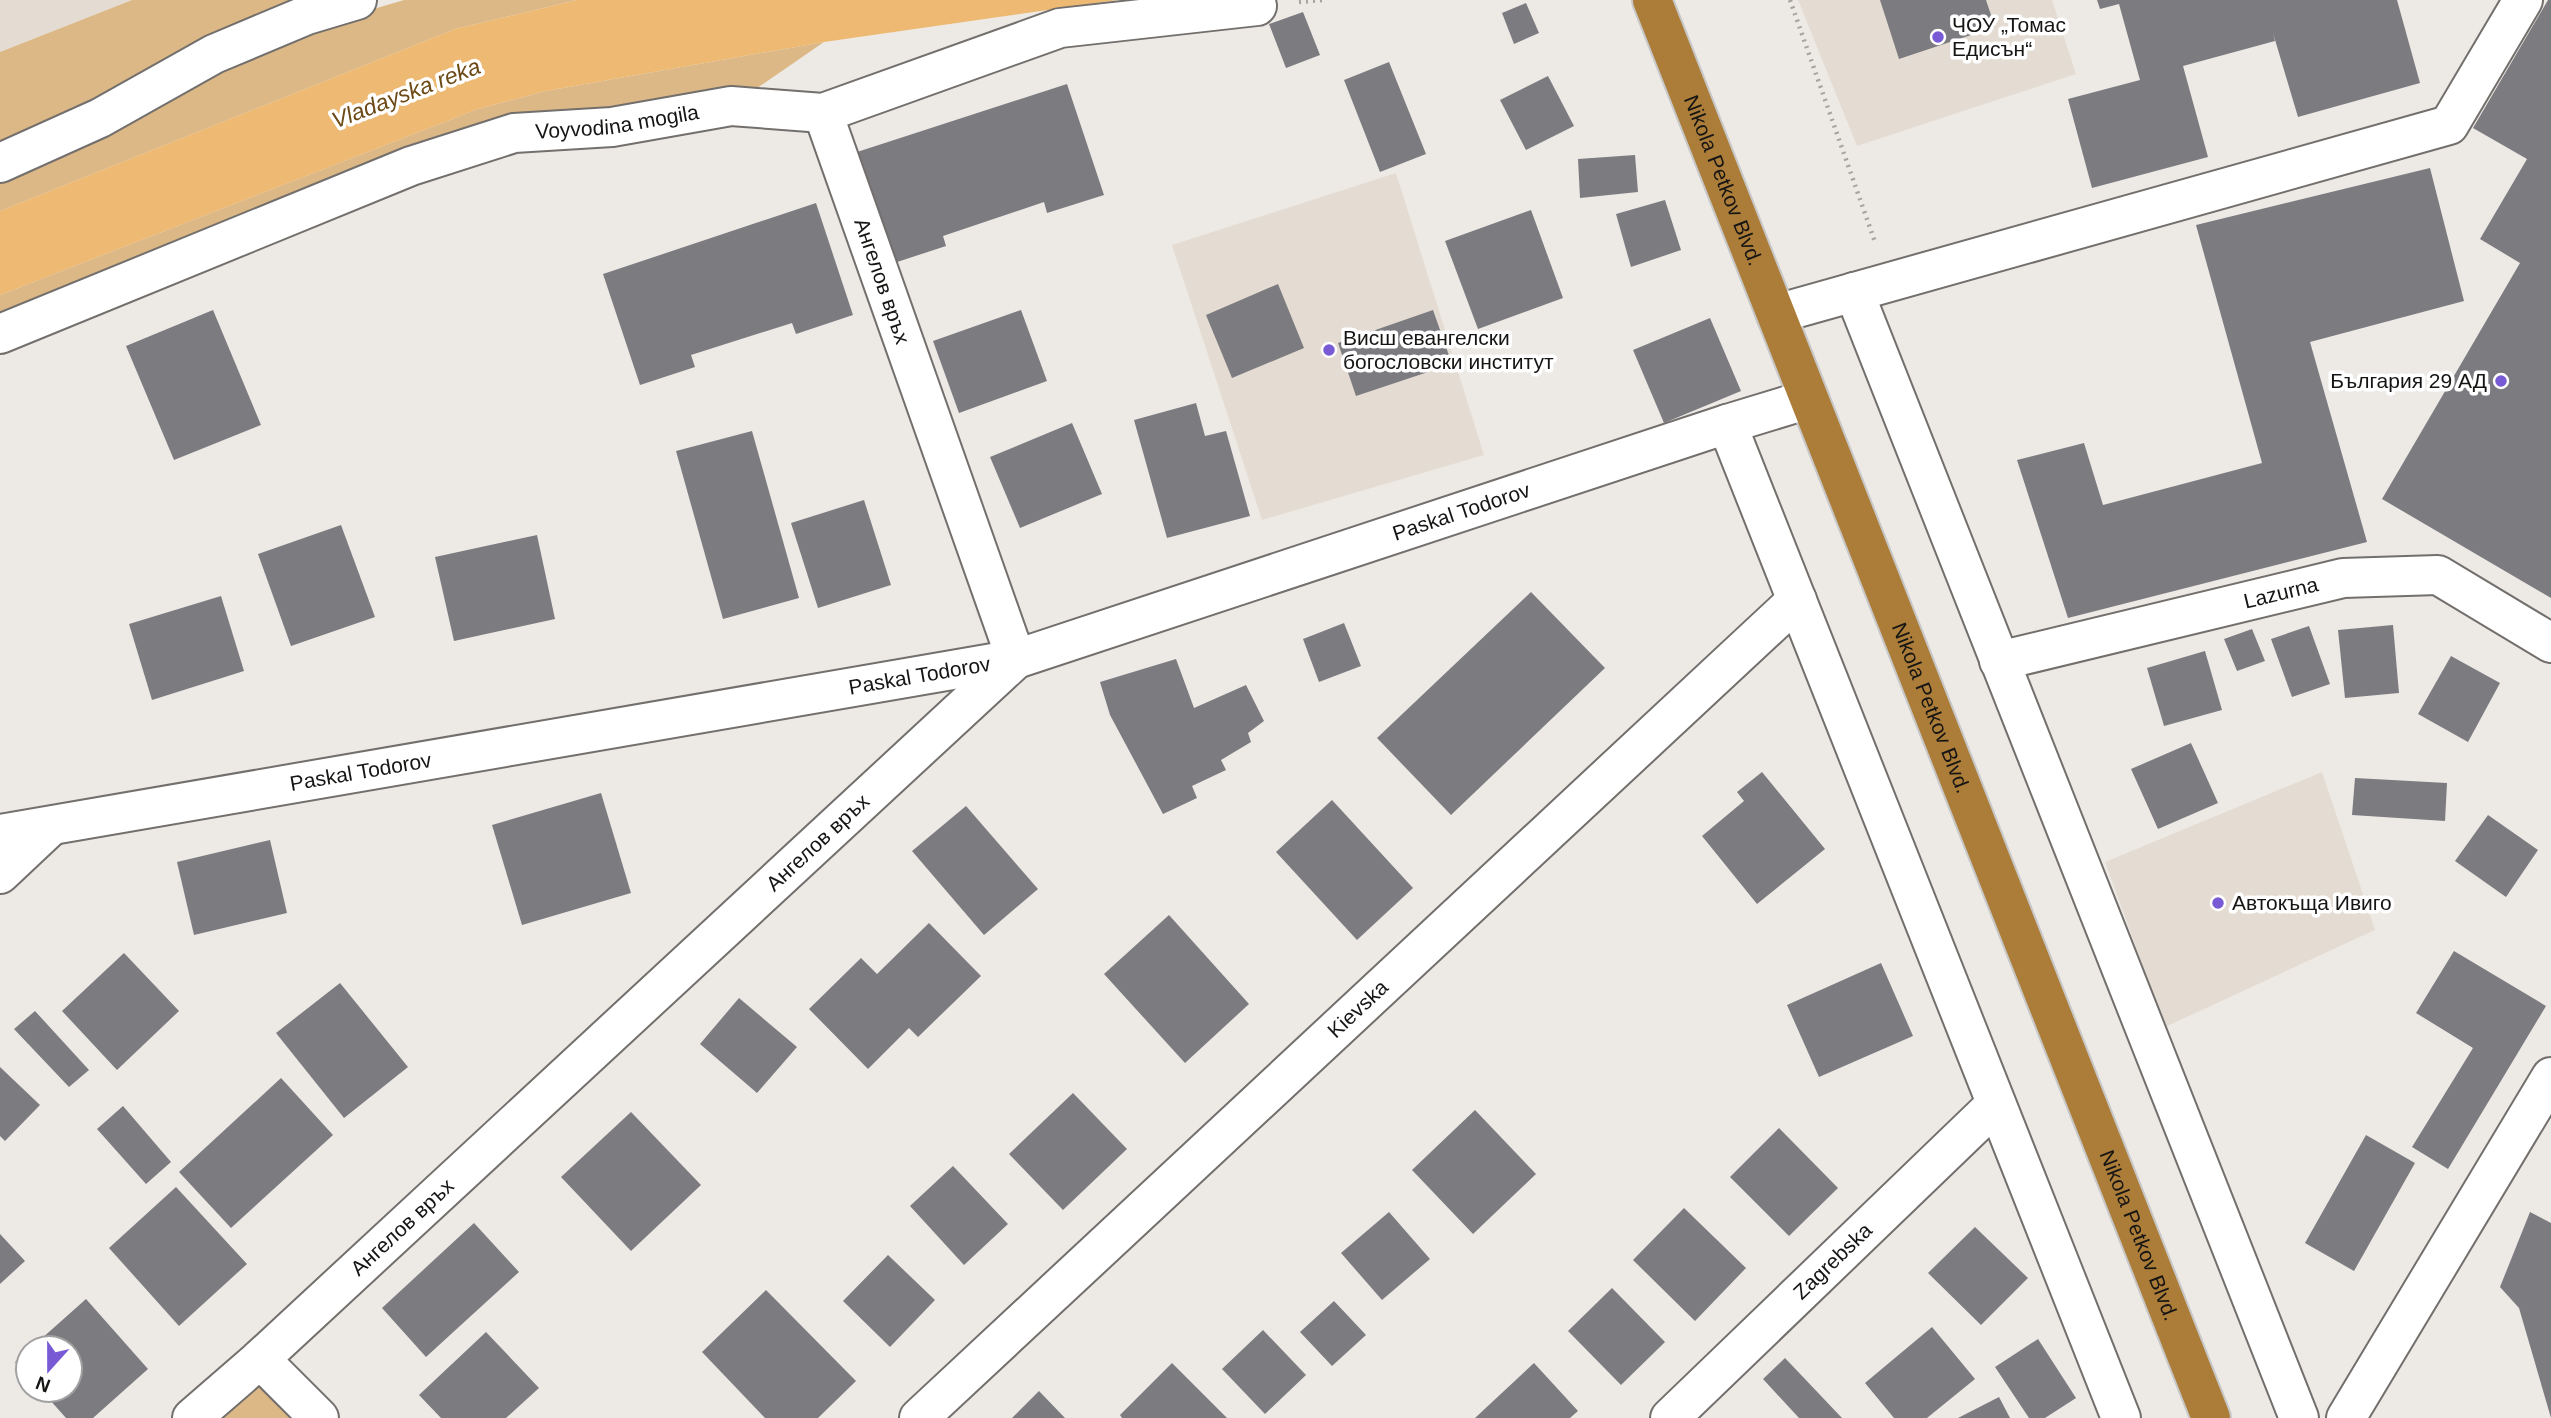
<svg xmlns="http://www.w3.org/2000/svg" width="2551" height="1418" viewBox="0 0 2551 1418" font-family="Arial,sans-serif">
<rect width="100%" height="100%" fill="#edeae6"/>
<!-- built -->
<g fill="#e4dcd2">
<polygon points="0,0 132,0 0,52"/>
<polygon points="1798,0 2052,0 2076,74 1857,146"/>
<polygon points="1396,173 1484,455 1262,520 1172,245"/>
<polygon points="2322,772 2375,930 2165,1027 2105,862"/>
</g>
<!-- green -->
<g fill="#ddb887">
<polygon points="132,0 300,0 353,15 404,0 577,0 455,29 0,211 0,52"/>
<polygon points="824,42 731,106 514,133 0,334 0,295 478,109 546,91"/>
<polygon points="260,1359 319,1418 192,1418"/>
</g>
<!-- water -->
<polygon fill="#edb973" points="577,0 1118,0 824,42 546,91 478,109 0,295 0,211 455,29"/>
<!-- building -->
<g fill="#7c7b80">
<polygon points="1880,0 1986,0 1995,27 1899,59"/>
<polygon points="2097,0 2397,0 2420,83 2298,117 2273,33 2275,41 2183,66 2208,157 2092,188 2068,99 2140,80 2119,4 2100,9"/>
<polygon points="2548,0 2551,0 2551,598 2382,499 2520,263 2480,239 2527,159 2473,128"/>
<polygon points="1526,3 1539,33 1514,44 1502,13"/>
<polygon points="1303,12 1320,55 1286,68 1269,24"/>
<polygon points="1389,62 1426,154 1380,172 1344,80"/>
<polygon points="1548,76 1574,126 1526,150 1500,100"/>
<polygon points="1067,84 1104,195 1047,213 1044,202 943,236 946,246 891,264 854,153"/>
<polygon points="1635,155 1638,192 1580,198 1578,159"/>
<polygon points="2430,168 2464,301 2310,342 2367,542 2068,618 2017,460 2084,443 2103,505 2262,463 2196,225"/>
<polygon points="1665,200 1681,250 1631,267 1616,214"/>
<polygon points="816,203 853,315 796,334 792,323 691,355 695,367 640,385 603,274"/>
<polygon points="1531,210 1563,298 1478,329 1445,241"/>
<polygon points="1278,284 1304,348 1232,378 1206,315"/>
<polygon points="213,310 261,425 174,460 126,346"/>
<polygon points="1021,310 1047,381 959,413 933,341"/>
<polygon points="1433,310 1452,364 1356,396 1338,343"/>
<polygon points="1710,318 1741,391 1664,423 1633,350"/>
<polygon points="1196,403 1205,436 1226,431 1250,516 1167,538 1134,420"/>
<polygon points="1072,423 1102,494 1020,528 990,457"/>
<polygon points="752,431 799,598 723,619 676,451"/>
<polygon points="864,500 891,585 818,608 791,523"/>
<polygon points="341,525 375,617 291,646 258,554"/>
<polygon points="537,535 555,619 454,641 435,557"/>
<polygon points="1531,592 1605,668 1451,815 1377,738"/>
<polygon points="221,596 244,671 152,700 129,624"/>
<polygon points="1344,623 1361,666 1319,682 1303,639"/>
<polygon points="2393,625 2399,693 2345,698 2338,630"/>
<polygon points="2309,626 2330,684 2292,697 2271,639"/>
<polygon points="2252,629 2265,661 2237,671 2224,639"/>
<polygon points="2205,651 2222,710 2164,726 2147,668"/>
<polygon points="2451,656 2500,683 2468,742 2418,714"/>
<polygon points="1176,659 1194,708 1246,685 1264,721 1248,733 1251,742 1221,760 1226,770 1192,786 1197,798 1163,814 1110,715 1100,682"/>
<polygon points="2191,743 2218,803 2158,829 2131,769"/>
<polygon points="1762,772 1825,849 1757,904 1702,836 1744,801 1737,792"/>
<polygon points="2355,778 2447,783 2445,821 2352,815"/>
<polygon points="601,793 631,893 522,925 492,825"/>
<polygon points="1332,800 1413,888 1357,940 1276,852"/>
<polygon points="966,806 1038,889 984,935 912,851"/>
<polygon points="2488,815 2538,850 2506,897 2455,861"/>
<polygon points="270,840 287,913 194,935 177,862"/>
<polygon points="1169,915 1249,1004 1185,1063 1104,974"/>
<polygon points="929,923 981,976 918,1037 909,1028 868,1069 809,1009 861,958 877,974"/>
<polygon points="2454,951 2546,1006 2448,1169 2412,1147 2473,1048 2416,1013"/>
<polygon points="124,953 179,1011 117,1070 62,1011"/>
<polygon points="1881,963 1913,1036 1819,1077 1787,1005"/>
<polygon points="340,983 408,1067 344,1118 276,1033"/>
<polygon points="739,998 797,1047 757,1093 700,1044"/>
<polygon points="35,1011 89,1070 69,1087 14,1029"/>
<polygon points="0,1067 40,1105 5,1141 0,1136"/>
<polygon points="281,1078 333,1135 231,1228 179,1172"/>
<polygon points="1073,1093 1127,1149 1063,1210 1009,1154"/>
<polygon points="123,1106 171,1162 146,1184 97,1129"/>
<polygon points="1475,1110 1536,1174 1473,1234 1412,1170"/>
<polygon points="631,1112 701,1185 631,1251 561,1177"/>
<polygon points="1779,1128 1838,1188 1789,1236 1730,1177"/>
<polygon points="2366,1135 2415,1163 2354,1271 2305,1243"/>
<polygon points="953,1166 1008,1224 964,1265 910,1206"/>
<polygon points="176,1187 247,1264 179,1326 109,1248"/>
<polygon points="1684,1208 1746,1268 1695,1321 1633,1260"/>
<polygon points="1389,1212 1430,1259 1382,1300 1341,1253"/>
<polygon points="2530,1212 2551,1223 2551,1418 2519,1308 2500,1287"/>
<polygon points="474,1223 519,1272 426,1357 382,1308"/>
<polygon points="1975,1227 2028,1278 1981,1325 1928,1273"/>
<polygon points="0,1234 25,1261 0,1284"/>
<polygon points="888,1255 935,1300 890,1347 843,1301"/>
<polygon points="1612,1288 1665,1342 1621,1385 1568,1331"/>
<polygon points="766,1290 856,1381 818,1418 765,1418 702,1352"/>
<polygon points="86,1299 148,1369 93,1418 66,1418 41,1390 70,1390 70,1348 31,1348"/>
<polygon points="1334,1301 1366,1335 1332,1366 1300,1332"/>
<polygon points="1932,1327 1975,1379 1927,1418 1894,1418 1865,1383"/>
<polygon points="1263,1330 1306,1375 1265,1414 1222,1369"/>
<polygon points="486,1332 539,1388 506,1418 441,1418 419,1395"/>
<polygon points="2038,1339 2076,1398 2045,1418 2029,1418 1995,1367"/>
<polygon points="28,1351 28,1376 15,1362"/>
<polygon points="1785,1358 1842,1418 1799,1418 1763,1379"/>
<polygon points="1172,1363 1227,1418 1122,1418 1120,1415"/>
<polygon points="1534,1363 1578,1411 1570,1418 1475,1418"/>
<polygon points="1039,1391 1065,1418 1012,1418"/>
<polygon points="1999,1397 2010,1418 1958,1418"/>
</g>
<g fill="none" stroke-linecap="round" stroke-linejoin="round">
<!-- minor casing -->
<g stroke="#726f6c" stroke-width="42">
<g id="minor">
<polyline points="0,163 100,118 214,54 307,15 357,0"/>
<polyline points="1854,292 2299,1418"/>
<polyline points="1776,314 2449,125 2523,0"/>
<path id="s1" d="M0 334 411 166 514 133 612 127 731 106 823 113 1060 28 1257 6"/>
<polyline points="1727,424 2121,1418"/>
<path id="s2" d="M1999 661 2343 578 2438 575 2551 643"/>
<path id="s3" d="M0 834 1016 659 1727 424 1809 399"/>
<polyline points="0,874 50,827"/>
<polyline points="260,1359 319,1418"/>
<path id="s4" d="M192 1418 260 1359 1016 659 823 113"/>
<path id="s5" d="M919 1418 1797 600"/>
<path id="s6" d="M1670 1418 1996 1104"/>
<polyline points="2346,1418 2551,1077"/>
</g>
</g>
<!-- highway casing -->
<g stroke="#c7c7c7" stroke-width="42">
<g id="highway">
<path id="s7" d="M1652 0 2211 1418"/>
</g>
</g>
<!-- path -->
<g stroke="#a6a3a0" stroke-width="4.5" stroke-dasharray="2 5" stroke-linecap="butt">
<polyline points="1790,0 1875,242"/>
<polyline points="1299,2 1322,0"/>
</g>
<!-- minor -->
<use href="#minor" stroke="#fff" stroke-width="38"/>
<!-- highway -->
<use href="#highway" stroke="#ac7d38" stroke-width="38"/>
</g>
<!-- markers -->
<g fill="#775ad4" stroke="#fff" stroke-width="2.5">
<circle cx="1938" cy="37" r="7"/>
<circle cx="1329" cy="350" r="7"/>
<circle cx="2501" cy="381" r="7"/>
<circle cx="2218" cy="903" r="7"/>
</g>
<g text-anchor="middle" stroke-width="7" stroke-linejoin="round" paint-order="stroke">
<!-- poi labels -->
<g font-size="21" fill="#161514" stroke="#fff" text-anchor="start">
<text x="1952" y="32">ЧОУ „Томас<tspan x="1952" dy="24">Едисън“</tspan></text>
<text x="1343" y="345">Висш евангелски<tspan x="1343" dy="24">богословски институт</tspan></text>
<text x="2487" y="388" text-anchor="end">България 29 АД</text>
<text x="2232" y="910">Автокъща Ивиго</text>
</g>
<!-- street labels -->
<g font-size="21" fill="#161514" stroke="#fff">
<text dy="7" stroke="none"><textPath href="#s1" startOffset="656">Voyvodina mogila</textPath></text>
<text dy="7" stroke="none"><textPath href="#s7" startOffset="194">Nikola Petkov Blvd.</textPath></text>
<text transform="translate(882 281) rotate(71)" y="7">Ангелов връх</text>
<text dy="7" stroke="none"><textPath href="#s3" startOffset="1500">Paskal Todorov</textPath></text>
<text dy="7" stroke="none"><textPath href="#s2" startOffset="290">Lazurna</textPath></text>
<text dy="7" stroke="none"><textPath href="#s3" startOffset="933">Paskal Todorov</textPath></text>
<text dy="7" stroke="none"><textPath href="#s7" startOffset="761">Nikola Petkov Blvd.</textPath></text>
<text dy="7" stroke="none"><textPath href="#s3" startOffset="366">Paskal Todorov</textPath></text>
<text dy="7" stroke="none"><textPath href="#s4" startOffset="850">Ангелов връх</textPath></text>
<text dy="7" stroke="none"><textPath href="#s5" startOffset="600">Kievska</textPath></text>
<text dy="7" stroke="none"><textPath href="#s4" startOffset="284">Ангелов връх</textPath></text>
<text dy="7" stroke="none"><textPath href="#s7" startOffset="1328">Nikola Petkov Blvd.</textPath></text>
<text dy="7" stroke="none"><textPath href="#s6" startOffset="226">Zagrebska</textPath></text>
</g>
<!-- water labels -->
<g font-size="23" font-style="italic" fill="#6c4a15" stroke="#fff">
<text transform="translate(406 93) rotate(-21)" y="8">Vladayska reka</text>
</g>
</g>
<!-- north arrow -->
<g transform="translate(49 1369) rotate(201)"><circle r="33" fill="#ffffff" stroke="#a2a1a1" stroke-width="2"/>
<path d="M0-5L12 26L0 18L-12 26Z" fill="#775ad4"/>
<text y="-10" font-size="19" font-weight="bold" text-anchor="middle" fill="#161514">N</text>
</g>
</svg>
